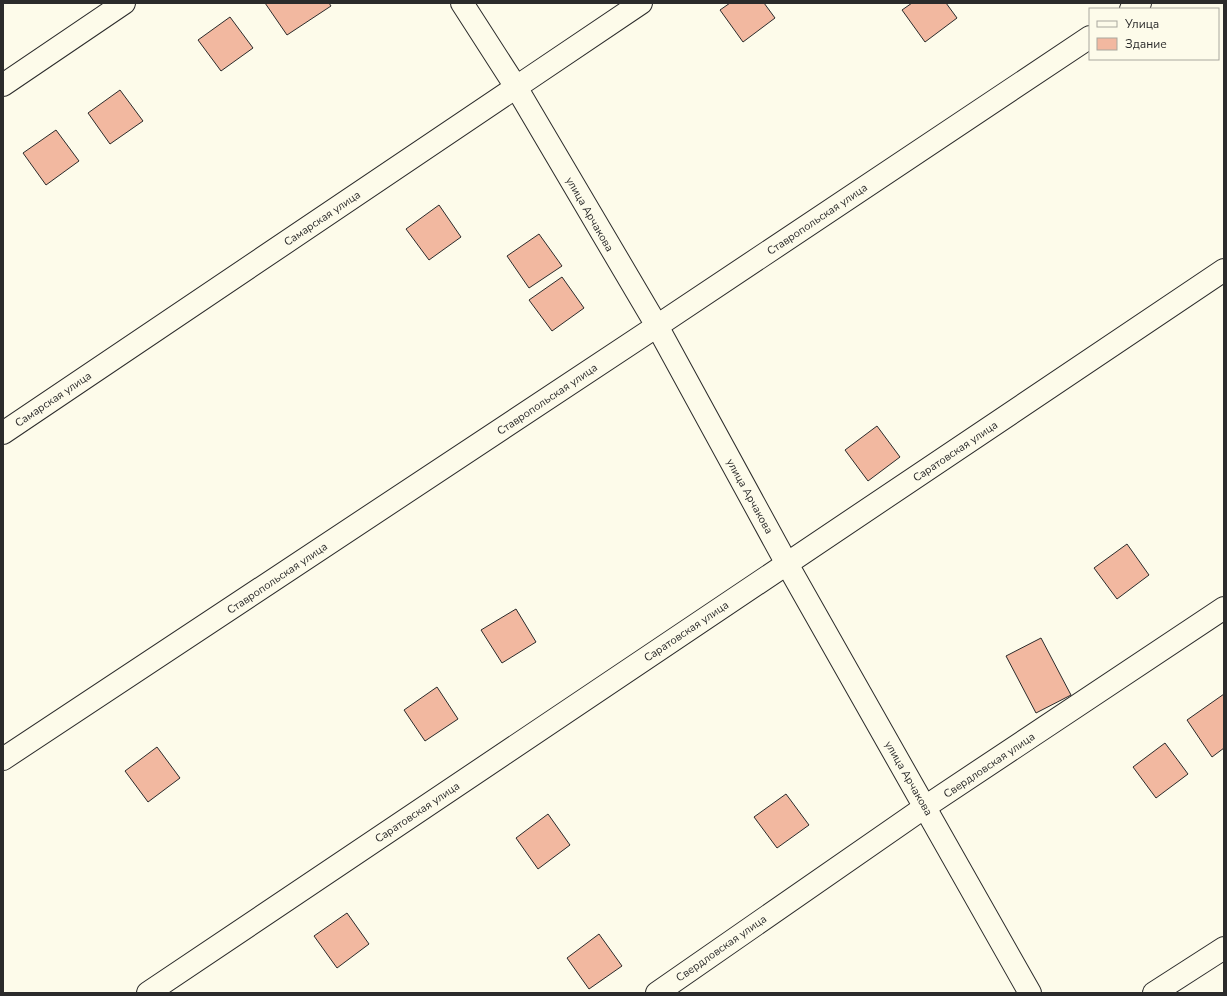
<svg xmlns="http://www.w3.org/2000/svg" width="1227" height="996" viewBox="0 0 1227 996" font-family="'Nunito Sans',sans-serif">
<rect width="100%" height="100%" fill="#fdfbea"/>
<!-- building -->
<g fill="#f2b8a0" stroke="#2b2b2b">
<polygon points="265,3 329,3 331,6 287,35"/>
<polygon points="730,3 764,3 775,18 743,42 720,10"/>
<polygon points="912,3 946,3 957,18 925,42 902,10"/>
<polygon points="230,17 253,48 221,71 198,40"/>
<polygon points="120,90 143,121 110,144 88,113"/>
<polygon points="56,130 79,161 46,185 23,153"/>
<polygon points="439,205 461,237 429,260 406,229"/>
<polygon points="539,234 562,266 529,288 507,256"/>
<polygon points="562,277 584,308 552,331 529,300"/>
<polygon points="877,426 900,457 868,481 845,450"/>
<polygon points="1127,544 1149,575 1117,599 1094,568"/>
<polygon points="516,609 536,642 502,663 481,630"/>
<polygon points="1041,638 1071,695 1036,713 1006,656"/>
<polygon points="437,687 458,719 425,741 404,710"/>
<polygon points="1224,694 1224,748 1212,757 1187,720"/>
<polygon points="1165,743 1188,774 1156,798 1133,767"/>
<polygon points="157,747 180,778 148,802 125,771"/>
<polygon points="786,794 809,825 777,848 754,817"/>
<polygon points="548,814 570,845 538,869 516,838"/>
<polygon points="347,913 369,944 337,968 314,936"/>
<polygon points="599,934 622,966 589,989 567,958"/>
</g>
<g fill="none" stroke-linecap="round" stroke-linejoin="round">
<!-- street casing -->
<g stroke="#2b2b2b" stroke-width="24">
<g id="street">
<polyline points="1131,9 1140,3"/>
<polyline points="3,85 124,3"/>
<polyline points="3,433 641,3"/>
<polyline points="787,564 1030,993"/>
<polyline points="3,759 657,326 1090,37"/>
<polyline points="148,993 1224,270"/>
<polyline points="657,993 925,807 1224,608"/>
<polyline points="1154,993 1224,948"/>
</g>
</g>
<!-- secondary casing -->
<g stroke="#2b2b2b" stroke-width="24">
<polyline id="secondary" points="462,3 516,87 657,326 787,564"/>
</g>
<!-- street -->
<use href="#street" stroke="#fdfbea" stroke-width="22"/>
<!-- secondary -->
<use href="#secondary" stroke="#fdfbea" stroke-width="22"/>
</g>
<g text-anchor="middle" stroke-width="3" stroke-linejoin="round" paint-order="stroke">
<!-- street labels -->
<g font-size="11" fill="#2b2b2b" stroke="#fdfbea">
<text transform="translate(590 214) rotate(60)" y="4">улица Арчакова</text>
<text transform="translate(322 218) rotate(-34)" y="4">Самарская улица</text>
<text transform="translate(817 219) rotate(-34)" y="4">Ставропольская улица</text>
<text transform="translate(53 399) rotate(-34)" y="4">Самарская улица</text>
<text transform="translate(547 399) rotate(-34)" y="4">Ставропольская улица</text>
<text transform="translate(955 451) rotate(-34)" y="4">Саратовская улица</text>
<text transform="translate(750 496) rotate(61)" y="4">улица Арчакова</text>
<text transform="translate(277 578) rotate(-34)" y="4">Ставропольская улица</text>
<text transform="translate(686 631) rotate(-34)" y="4">Саратовская улица</text>
<text transform="translate(989 765) rotate(-34)" y="4">Свердловская улица</text>
<text transform="translate(909 778) rotate(60)" y="4">улица Арчакова</text>
<text transform="translate(417 812) rotate(-34)" y="4">Саратовская улица</text>
<text transform="translate(721 948) rotate(-35)" y="4">Свердловская улица</text>
</g>
</g>
<!-- border -->
<rect width="1227" height="996" fill="none" stroke="#2b2b2b" stroke-width="8"/>
<!-- legend -->
<rect x="1089" y="8" width="130" height="52" fill="#fdfbea" stroke="#a9a89e"/>
<rect x="1097" y="21" width="20" height="6" fill="#fdfbea" stroke="#a9a89e"/>
<text x="1125" y="28" font-size="12" fill="#2b2b2b">Улица</text>
<rect x="1097" y="38" width="20" height="12" fill="#f2b8a0" stroke="#a9a89e"/>
<text x="1125" y="48" font-size="12" fill="#2b2b2b">Здание</text>
</svg>
